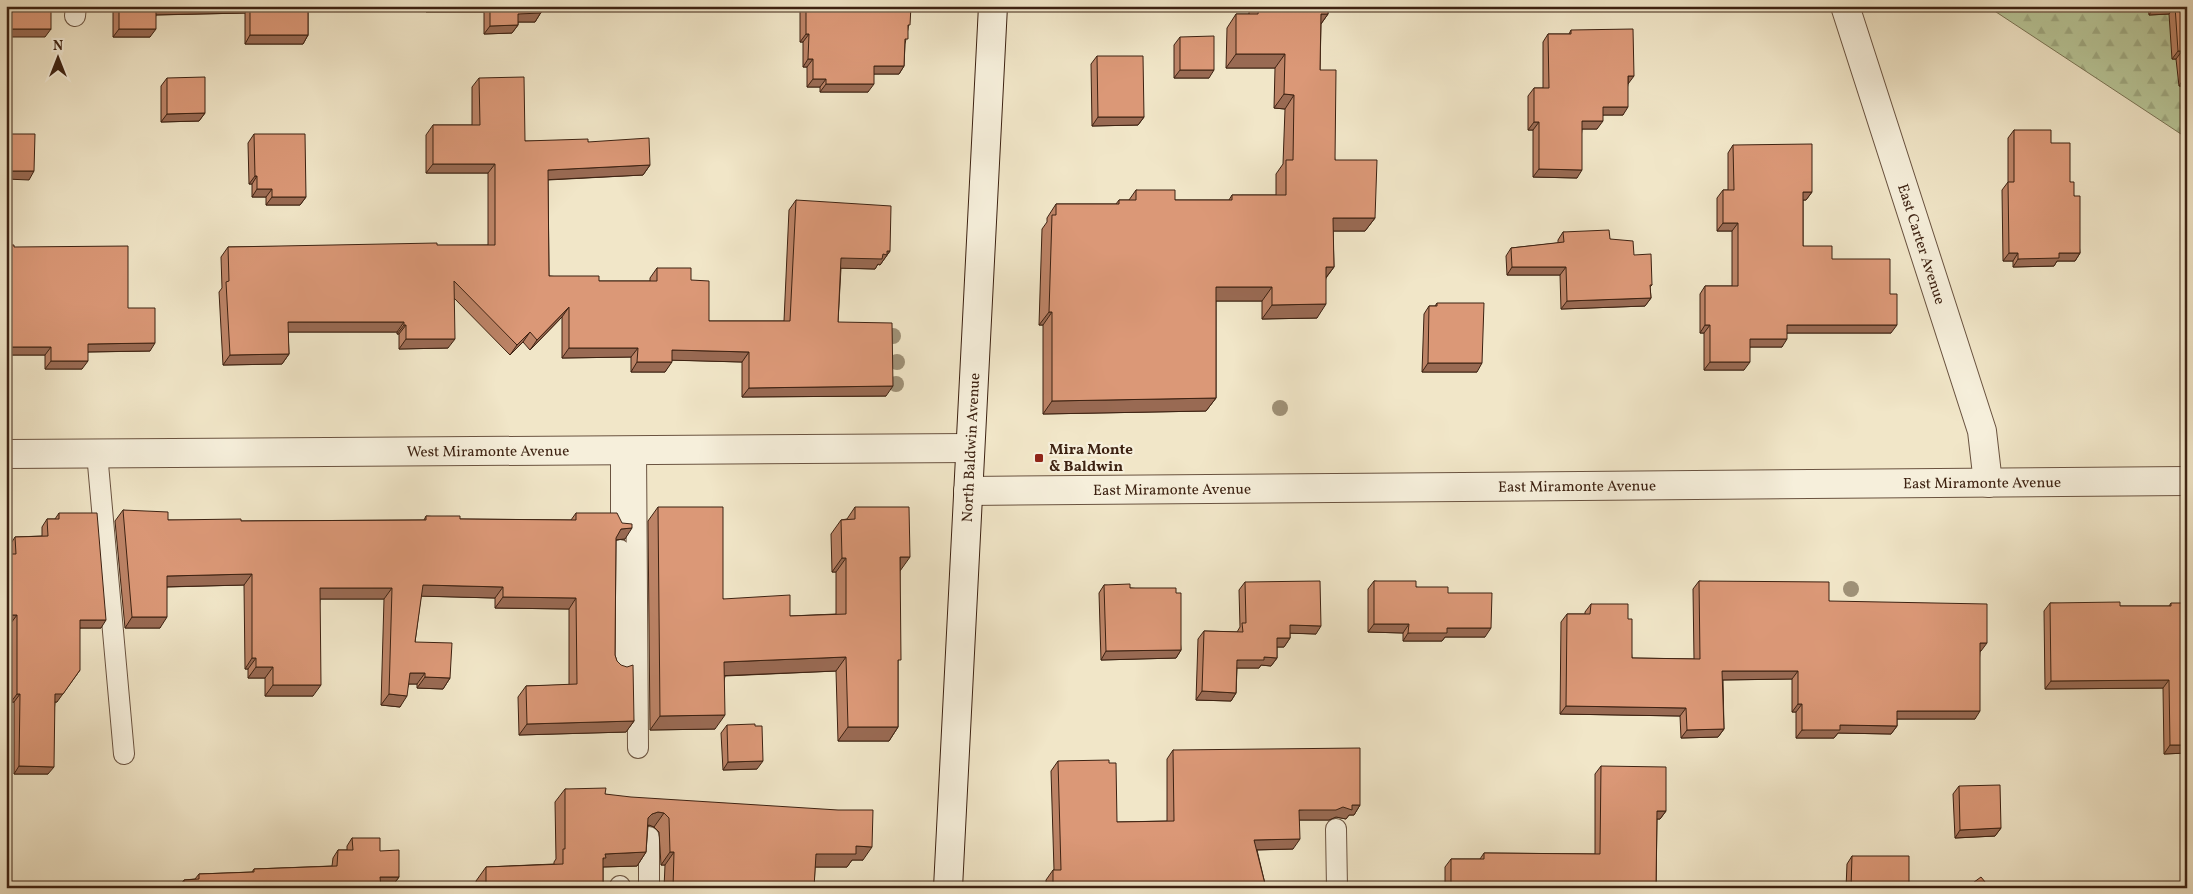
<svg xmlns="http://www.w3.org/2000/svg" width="2193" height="894" viewBox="0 0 2193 894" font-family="Vollkorn,serif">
<defs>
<pattern id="forest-firs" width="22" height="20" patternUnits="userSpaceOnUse" patternTransform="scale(1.25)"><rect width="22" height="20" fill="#b8c698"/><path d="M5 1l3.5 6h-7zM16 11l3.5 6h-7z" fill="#9faa82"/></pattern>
</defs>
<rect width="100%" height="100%" fill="#f1e6c8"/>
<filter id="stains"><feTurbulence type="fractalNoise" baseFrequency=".004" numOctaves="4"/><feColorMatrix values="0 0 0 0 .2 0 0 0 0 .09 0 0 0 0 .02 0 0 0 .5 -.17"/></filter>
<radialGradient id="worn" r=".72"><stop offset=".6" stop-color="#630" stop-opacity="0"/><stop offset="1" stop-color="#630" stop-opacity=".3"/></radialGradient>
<!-- forest -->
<polygon fill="url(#forest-firs)" stroke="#7a7455" points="1987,6 2187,6 2187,138"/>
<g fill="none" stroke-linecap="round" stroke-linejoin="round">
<!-- lane casing -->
<g stroke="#6a5340" stroke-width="22">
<g id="lane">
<polyline points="75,16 76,6"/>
<polyline points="636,450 638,748"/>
<polyline points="97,453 124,754"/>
<polyline points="621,524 621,450"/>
<polyline points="619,666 620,550"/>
<polyline points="1336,829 1337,888"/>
<polyline points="620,886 620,888"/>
<polyline points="649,888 649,837"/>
</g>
</g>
<!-- street casing -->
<g stroke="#6a5340" stroke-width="30">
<g id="street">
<path id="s1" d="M1845 6 1982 431 1988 483"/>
<path id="s2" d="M6 454 970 448"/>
<path id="s3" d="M968 491 2187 481"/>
</g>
</g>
<!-- secondary casing -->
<g stroke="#3d2212" stroke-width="30">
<g id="secondary">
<path id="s4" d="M948 888 993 6"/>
</g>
</g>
<!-- lane -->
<use href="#lane" stroke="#f6efdb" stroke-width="20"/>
<!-- street -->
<use href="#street" stroke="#f6efdb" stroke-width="28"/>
<!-- secondary -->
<use href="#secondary" stroke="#f6efdb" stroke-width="28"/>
</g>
<!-- trees -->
<g fill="#9f9177">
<circle cx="893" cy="336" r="8"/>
<circle cx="897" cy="362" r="8"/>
<circle cx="896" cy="384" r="8"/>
<circle cx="1280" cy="408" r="8"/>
<circle cx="1851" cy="589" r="8"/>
</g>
<!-- wall -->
<g fill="#bc8366" stroke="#3d2212">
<polygon points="107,6 312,6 308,11 308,35 303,44 245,44 245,13 156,15 150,37 113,37 113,7 107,7"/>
<polygon points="426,6 543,6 543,9 535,22 518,22 518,25 512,33 484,34 484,12 426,12"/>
<polygon points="800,6 911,6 908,29 905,44 904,66 899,74 874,74 868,92 820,92 820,87 807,87 807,67 803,67 803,42 800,42"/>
<polygon points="1251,6 1328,6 1328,14 1321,24 1320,70 1335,160 1375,218 1365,231 1333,231 1334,267 1326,278 1317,318 1262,319 1262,301 1216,301 1216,398 1206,411 1043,414 1043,325 1039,325 1042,229 1047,222 1047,218 1056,204 1116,204 1119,200 1129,200 1136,190 1175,200 1229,200 1232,195 1276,195 1276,174 1283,164 1285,109 1274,108 1275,68 1226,68 1227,28 1236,14 1249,14 1249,9"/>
<polygon points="2148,6 2187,6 2187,86 2179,86 2176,59 2172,59 2169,14 2149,15"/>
<polygon points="1571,30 1628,84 1623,115 1603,115 1597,129 1582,129 1577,178 1533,177 1533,130 1528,130 1528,96 1534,88 1543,88 1543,42 1548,34 1569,34"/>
<polygon points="1180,37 1209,78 1174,78 1174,45"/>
<polygon points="1097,56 1144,117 1138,125 1092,126 1091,64"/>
<polygon points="167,78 205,113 199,121 161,122 161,86"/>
<polygon points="479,78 525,141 588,142 650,165 643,175 548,180 549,276 599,281 650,281 650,278 657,268 691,280 709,321 784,321 789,210 796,200 890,251 880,265 878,264 875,269 841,268 838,322 886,396 742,397 742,362 672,360 665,372 631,372 631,357 562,358 562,317 530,350 523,342 510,355 454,298 448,348 399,349 399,334 397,334 397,332 288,332 289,354 282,364 223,365 219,292 222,288 221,257 228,247 488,245 488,173 426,173 426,135 433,125 472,125 472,87"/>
<polygon points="2014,130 2051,143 2070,182 2074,196 2080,253 2075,261 2057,261 2054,266 2013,267 2013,261 2003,261 2002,190 2008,182 2008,138"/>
<polygon points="254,134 306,197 300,205 266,205 266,197 252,197 252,184 249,184 248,143"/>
<polygon points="1733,145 1812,192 1806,200 1803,200 1803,246 1832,259 1891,333 1787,333 1782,347 1750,347 1744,370 1704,370 1704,333 1700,333 1700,294 1705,286 1732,286 1732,231 1717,231 1717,198 1723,190 1728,190 1728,153"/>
<polygon points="1563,232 1610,239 1634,255 1652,285 1650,287 1651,298 1645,306 1561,309 1560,275 1507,275 1506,256 1511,248 1558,243 1558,240"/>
<polygon points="6,245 14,247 128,308 150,351 88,352 82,369 45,369 45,355 6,355"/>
<polygon points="1437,303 1477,372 1422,372 1424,314 1429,306 1435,306"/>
<polygon points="658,507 723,599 790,616 836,614 836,572 832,572 831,534 841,520 847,519 855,507 900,571 898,664 898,727 889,741 838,741 836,671 725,676 715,729 650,730 648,521"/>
<polygon points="123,510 168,520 241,521 424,520 426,516 460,519 571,520 576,513 625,539 616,540 615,655 634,721 626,732 519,735 518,697 526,686 569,685 569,609 495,608 495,598 421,596 415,642 450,678 443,689 417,688 417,684 409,684 400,707 381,705 384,599 320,599 313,696 265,696 265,678 248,678 248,669 245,669 244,585 167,587 160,628 125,628 115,521"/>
<polygon points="59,513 101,628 80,628 57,702 55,702 48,774 14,774 14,702 11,702 11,623 10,545 15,537 42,536 42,527 47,519 55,519"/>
<polygon points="1374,581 1416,587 1448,593 1485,637 1445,637 1442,641 1403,641 1403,633 1368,632 1368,589"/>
<polygon points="1699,581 1829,601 1981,651 1980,651 1975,719 1897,719 1897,726 1891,734 1838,733 1834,738 1796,738 1796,712 1792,712 1792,679 1723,680 1724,729 1718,737 1681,738 1680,716 1560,714 1561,622 1567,614 1585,614 1585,612 1591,604 1628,619 1632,658 1694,659 1693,589"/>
<polygon points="1245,582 1316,634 1290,633 1290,638 1284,647 1277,647 1277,658 1271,666 1261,665 1259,668 1237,668 1236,693 1231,701 1196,700 1198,639 1204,631 1237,632 1240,627 1239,590"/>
<polygon points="1104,585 1176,593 1181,650 1176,658 1101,660 1099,593"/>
<polygon points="2050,603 2120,606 2169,606 2171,603 2187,753 2164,754 2163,688 2045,689 2044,611"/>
<polygon points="727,725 757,769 723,770 721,733"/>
<polygon points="1173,750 1360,805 1354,815 1349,815 1346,819 1336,817 1329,820 1299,820 1293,849 1257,850 1266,888 1046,888 1046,880 1053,870 1054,870 1051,771 1058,761 1117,822 1167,821 1167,759"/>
<polygon points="1601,766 1666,811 1660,819 1657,819 1656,888 1445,888 1445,867 1451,859 1480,859 1484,853 1595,854 1595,774"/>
<polygon points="1959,786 2001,828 1995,836 1955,838 1953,794"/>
<polygon points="565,789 605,794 863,860 852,860 847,867 815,867 814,888 664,888 665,865 661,865 659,832 654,827 649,825 648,826 646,852 637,866 603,867 603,888 451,888 453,885 476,885 476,881 486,867 554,864 554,862 556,859 555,802"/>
<polygon points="352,838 380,851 399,877 393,885 381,885 381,888 178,888 184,880 195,879 199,874 252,872 254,869 332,866 333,858 338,850 347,850 347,846"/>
<polygon points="1852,856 1909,888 1846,888 1847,864"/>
</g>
<!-- shaded-wall -->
<g fill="#996a53" stroke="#3d2212">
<polygon points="249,6 245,13 150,15 156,7"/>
<polygon points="430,6 488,6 484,12 426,12"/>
<polygon points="2165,6 2174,6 2169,14 2149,15 2154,7"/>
<polygon points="541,9 543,9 535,22 512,22 518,14"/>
<polygon points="1321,14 1328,14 1318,28"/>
<polygon points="518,25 512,33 484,34 490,26"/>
<polygon points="6,29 51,29 45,37 6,37"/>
<polygon points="119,29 156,29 150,37 113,37"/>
<polygon points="806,34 809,34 803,42 800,42"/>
<polygon points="250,35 308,35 303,44 245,44"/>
<polygon points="2178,51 2182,51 2176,59 2172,59"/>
<polygon points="1236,54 1285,54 1275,68 1226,68"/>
<polygon points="808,59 813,59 807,67 803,67"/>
<polygon points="874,66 904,66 899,74 869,74"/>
<polygon points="1180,70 1214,70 1209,78 1174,78"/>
<polygon points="1628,76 1634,76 1628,84"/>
<polygon points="2184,78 2187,78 2187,86 2179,86"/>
<polygon points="813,79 826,79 820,87 807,87"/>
<polygon points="826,84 874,84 868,92 820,92"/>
<polygon points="1284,94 1294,95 1285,109 1274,108"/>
<polygon points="1603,107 1628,107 1623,115 1597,115"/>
<polygon points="205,113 199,121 161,122 167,114"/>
<polygon points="1098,117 1144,117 1138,125 1092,126"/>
<polygon points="1582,121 1603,121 1597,129 1577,129"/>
<polygon points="1534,122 1539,122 1533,130 1528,130"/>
<polygon points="433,164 495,164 488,173 426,173"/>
<polygon points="650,165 643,175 541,180 548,170"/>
<polygon points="1539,169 1582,170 1577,178 1533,177"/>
<polygon points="6,171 34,171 29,180 6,179"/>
<polygon points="255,176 257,176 252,184 249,184"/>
<polygon points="257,189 272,189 266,197 252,197"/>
<polygon points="1803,192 1812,192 1806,200 1797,200"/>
<polygon points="272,197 306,197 300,205 266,205"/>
<polygon points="1333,218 1375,218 1365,231 1324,231"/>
<polygon points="1723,223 1738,223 1732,231 1717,231"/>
<polygon points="887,251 890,251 880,265 878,264 875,269 834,268 841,258 883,254"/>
<polygon points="2009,253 2018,253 2013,261 2003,261"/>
<polygon points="2059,253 2080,253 2075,261 2057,261 2054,266 2013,267 2018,259"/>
<polygon points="1326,267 1334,267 1324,280"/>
<polygon points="1512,267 1566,267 1560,275 1507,275"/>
<polygon points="1216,287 1272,287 1262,301 1207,301"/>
<polygon points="1651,298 1645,306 1561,309 1567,301"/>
<polygon points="1326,304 1317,318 1262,319 1272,305"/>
<polygon points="569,307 562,317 530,350 537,340"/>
<polygon points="1049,312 1052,312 1043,325 1039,325"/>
<polygon points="288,322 404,322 397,332 281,332"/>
<polygon points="404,325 406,325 399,334 397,334"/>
<polygon points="1705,325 1710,325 1704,333 1700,333"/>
<polygon points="1787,325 1897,325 1891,333 1782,333"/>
<polygon points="530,332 523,342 510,355 517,345"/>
<polygon points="406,339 455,339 448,348 399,349"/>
<polygon points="1750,339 1787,339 1782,347 1744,347"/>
<polygon points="155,343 150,351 82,352 88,344"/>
<polygon points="6,347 51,347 45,355 6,355"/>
<polygon points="569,348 638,348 631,357 562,358"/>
<polygon points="672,350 749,352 742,362 665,360"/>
<polygon points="289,354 282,364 223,365 230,355"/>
<polygon points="51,361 88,361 82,369 45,369"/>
<polygon points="637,362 672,362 665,372 631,372"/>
<polygon points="1710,362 1750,362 1744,370 1704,370"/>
<polygon points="1428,363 1482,363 1477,372 1422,372"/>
<polygon points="893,386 886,396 742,397 749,388"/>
<polygon points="1216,398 1206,411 1043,414 1052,401"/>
<polygon points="632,528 625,539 614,540 621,529"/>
<polygon points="900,557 910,557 900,571"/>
<polygon points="842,558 846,558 836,572 832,572"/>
<polygon points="252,574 244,585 159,587 167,576"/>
<polygon points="423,585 503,587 495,598 415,596"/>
<polygon points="320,588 392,588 384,599 313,599"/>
<polygon points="503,597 576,598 569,609 495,608"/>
<polygon points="6,615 17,615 11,623 6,623"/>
<polygon points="132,617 167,617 160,628 125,628"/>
<polygon points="80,620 106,620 101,628 75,628"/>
<polygon points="1374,624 1409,624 1403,633 1368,632"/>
<polygon points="1290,625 1321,626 1316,634 1284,633"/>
<polygon points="1447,628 1491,628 1485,637 1445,637 1442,641 1403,641 1408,633"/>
<polygon points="1277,638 1290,638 1284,647 1271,647"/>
<polygon points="1980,643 1987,643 1981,651 1974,651"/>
<polygon points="1181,650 1176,658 1101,660 1106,651"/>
<polygon points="846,657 836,671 715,676 724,662"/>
<polygon points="1264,657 1277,658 1271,666 1261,665 1259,668 1231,668 1237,660"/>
<polygon points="252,658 256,658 248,669 245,669"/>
<polygon points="256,667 273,667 265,678 248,678"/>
<polygon points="80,670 57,702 49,702 55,694"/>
<polygon points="1722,671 1798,671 1792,679 1717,680"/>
<polygon points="410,673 425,673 417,684 403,684"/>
<polygon points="425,677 450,678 443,689 417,688"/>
<polygon points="2169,680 2163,688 2045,689 2051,681"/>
<polygon points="273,685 321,685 313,696 265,696"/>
<polygon points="1202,691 1236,693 1231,701 1196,700"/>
<polygon points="17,694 20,694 14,702 11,702"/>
<polygon points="389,694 407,696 400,707 381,705"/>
<polygon points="1798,704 1802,704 1796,712 1792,712"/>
<polygon points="1566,706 1686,708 1680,716 1560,714"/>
<polygon points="1897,711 1980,711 1975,719 1891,719"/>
<polygon points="725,715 715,729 650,730 660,716"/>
<polygon points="634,721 626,732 519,735 527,724"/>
<polygon points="1840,725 1897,726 1891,734 1838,733 1834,738 1796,738 1802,730"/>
<polygon points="848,727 898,727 889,741 838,741"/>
<polygon points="1724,729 1718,737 1681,738 1687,730"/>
<polygon points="2170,745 2187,745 2187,753 2164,754"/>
<polygon points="763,761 757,769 723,770 728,762"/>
<polygon points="19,766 54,767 48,774 14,774"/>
<polygon points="1352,805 1360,805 1354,815 1349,815 1346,819 1336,817 1329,820 1293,820 1299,810"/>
<polygon points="1657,811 1666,811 1660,819 1651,819"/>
<polygon points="658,812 664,813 654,827 649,825 643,827 648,818 652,814"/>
<polygon points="11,826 6,834 6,827"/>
<polygon points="2001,828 1995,836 1955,838 1960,830"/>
<polygon points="1300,839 1293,849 1248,850 1254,840"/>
<polygon points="856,846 872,847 863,860 852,860 847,867 807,867 816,854"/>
<polygon points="646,852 637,866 600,867 605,854"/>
<polygon points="670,852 674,852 665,865 661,865"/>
<polygon points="380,877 399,877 393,885 375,885"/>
<polygon points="1145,886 1204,887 1204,888 1144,888"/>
</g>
<!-- building -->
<g fill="#db9877" stroke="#3d2212">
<rect x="6" y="6" width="45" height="23"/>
<polygon points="119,6 171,6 156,7 156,29 119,29"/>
<rect x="250" y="6" width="58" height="29"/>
<polygon points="490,6 543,6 543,9 541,9 541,13 518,14 518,25 490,26"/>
<polygon points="806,6 911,6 910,25 908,25 908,39 905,39 904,66 874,66 874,84 826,84 826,79 813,79 813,59 808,59 809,34 806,34"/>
<polygon points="1259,6 1328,6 1328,14 1321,14 1320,70 1336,70 1335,160 1377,160 1375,218 1333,218 1334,267 1326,267 1326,304 1272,305 1272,287 1216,287 1216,398 1052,401 1052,312 1049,312 1052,215 1056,215 1056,204 1119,204 1119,200 1136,200 1136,190 1175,190 1175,200 1232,200 1232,195 1286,195 1286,160 1293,160 1294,95 1284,94 1285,54 1236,54 1236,14 1258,14"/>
<polygon points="2175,6 2187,6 2187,78 2184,78 2182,51 2178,51"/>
<polygon points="1633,29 1634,76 1628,76 1628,107 1603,107 1603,121 1582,121 1582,170 1539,169 1539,122 1534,122 1534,88 1549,88 1548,34 1571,34 1571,30"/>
<polygon points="1214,36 1214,70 1180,70 1180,37"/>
<polygon points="1097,56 1143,56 1144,117 1098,117"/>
<polygon points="205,77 205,113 167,114 167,78"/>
<polygon points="524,77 525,141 588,139 588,142 649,138 650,165 548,170 549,276 599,276 599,281 657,281 657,268 691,268 691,280 709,281 709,321 790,321 796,200 891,206 890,251 887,251 887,255 883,254 882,259 841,258 838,322 892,323 893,386 749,388 749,352 672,350 672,362 637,362 638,348 569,348 569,307 537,340 530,332 517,345 454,281 455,339 406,339 406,325 404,325 404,322 288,322 289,354 230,355 226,282 229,281 228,247 437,243 437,245 495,245 495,164 433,164 433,125 480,125 479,78"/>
<polygon points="2014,130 2051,130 2051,143 2070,143 2070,182 2074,182 2074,196 2080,196 2080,253 2059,253 2059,258 2018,259 2018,253 2009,253 2008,182 2014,182"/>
<polygon points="6,134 35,134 34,171 6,171"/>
<polygon points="254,134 305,134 306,197 272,197 272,189 257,189 257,176 255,176"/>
<polygon points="1812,144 1812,192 1803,192 1803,246 1832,246 1832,259 1890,259 1890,294 1897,294 1897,325 1787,325 1787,339 1750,339 1750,362 1710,362 1710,325 1705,325 1705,286 1738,286 1738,223 1723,223 1723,190 1734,190 1733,145"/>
<polygon points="1609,230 1610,239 1633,241 1634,255 1651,254 1652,285 1650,285 1651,298 1567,301 1566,267 1512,267 1511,248 1564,242 1563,232"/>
<polygon points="6,245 14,245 14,247 128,246 128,308 155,308 155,343 88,344 88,361 51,361 51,347 6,347"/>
<polygon points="1437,303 1484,303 1482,363 1428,363 1429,306 1437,306"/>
<polygon points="658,507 723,507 723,599 790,595 790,616 846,614 846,558 842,558 841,520 855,519 855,507 909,507 910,557 900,557 901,660 898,660 898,727 848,727 846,657 724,662 725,715 660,716"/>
<polygon points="123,510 168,512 168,520 241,519 241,521 426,520 426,516 460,516 460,519 576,520 576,513 617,513 622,523 632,524 632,528 621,529 616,538 615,655 617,661 621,665 627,667 633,665 634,721 527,724 526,686 577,684 576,598 503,597 503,587 423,585 415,642 452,643 450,678 425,677 425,673 410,673 407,696 389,694 392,588 320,588 321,685 273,685 273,667 256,667 256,658 252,658 252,574 167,576 167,617 132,617"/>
<polygon points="59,513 97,513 106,620 80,620 80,670 63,694 55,694 54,767 19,766 20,694 17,694 17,615 6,615 6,554 16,554 15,537 48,536 47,519 59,519"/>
<polygon points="1320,581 1321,626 1290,625 1290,638 1277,638 1277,658 1264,657 1264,660 1237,660 1236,693 1202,691 1204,631 1243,632 1242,623 1246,623 1245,582"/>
<polygon points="1374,581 1416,581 1416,587 1448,587 1448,593 1492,593 1491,628 1447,628 1447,633 1408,633 1409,624 1374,624"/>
<polygon points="1699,581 1829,582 1829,601 1987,604 1987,643 1980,643 1980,711 1897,711 1897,726 1840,725 1840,730 1802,730 1802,704 1798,704 1798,671 1722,671 1724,729 1687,730 1686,708 1566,706 1567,614 1590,614 1591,604 1628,604 1628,619 1632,619 1632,658 1700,659"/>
<polygon points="1130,584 1130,588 1176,588 1176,593 1181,593 1181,650 1106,651 1104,585"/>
<polygon points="2120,602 2120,606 2171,606 2171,603 2187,603 2187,745 2170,745 2169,680 2051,681 2050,603"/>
<polygon points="755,724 755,726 762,726 763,761 728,762 727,725"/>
<polygon points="1360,748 1360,805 1352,805 1352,810 1343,807 1336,810 1299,810 1300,839 1254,840 1266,888 1204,888 1204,887 1145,886 1145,888 1053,888 1053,870 1061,870 1058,761 1109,760 1109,763 1116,763 1117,822 1174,821 1173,750"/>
<polygon points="1601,766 1666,767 1666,811 1657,811 1656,888 1451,888 1451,859 1484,859 1484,853 1600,854"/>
<polygon points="6,779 10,779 11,826 6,827"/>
<polygon points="2000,785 2001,828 1960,830 1959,786"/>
<polygon points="606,788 605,794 631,797 838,810 873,810 872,847 856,846 856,854 816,854 814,888 673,888 674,852 670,852 669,818 664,813 658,812 652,814 648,818 646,852 605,854 606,858 603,858 603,888 453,888 453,885 486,885 486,867 563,864 563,849 565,849 565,789"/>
<polygon points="352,838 380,838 380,851 399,850 399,877 380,877 381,888 184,888 184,880 199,879 199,874 254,872 254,869 337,866 338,850 353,850"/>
<polygon points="1852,856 1909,856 1909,888 1851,888"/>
<polygon points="1981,877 1990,888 1966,888"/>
</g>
<!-- markers -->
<rect fill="#8f2418" stroke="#f6efdb" stroke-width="2" x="1034" y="453" width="10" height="10" rx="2.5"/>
<g text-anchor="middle" stroke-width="4.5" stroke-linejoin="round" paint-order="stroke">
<!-- street labels -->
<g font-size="15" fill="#3d2212" stroke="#f6efdb">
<text dy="5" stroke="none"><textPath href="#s1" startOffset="250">East Carter Avenue</textPath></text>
<text dy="5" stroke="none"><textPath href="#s4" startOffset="441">North Baldwin Avenue</textPath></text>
<text dy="5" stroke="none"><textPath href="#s2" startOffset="482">West Miramonte Avenue</textPath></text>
<text dy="5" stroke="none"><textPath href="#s3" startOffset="1014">East Miramonte Avenue</textPath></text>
<text dy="5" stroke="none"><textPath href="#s3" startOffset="609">East Miramonte Avenue</textPath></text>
<text dy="5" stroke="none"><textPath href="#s3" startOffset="204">East Miramonte Avenue</textPath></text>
</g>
<!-- poi labels -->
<g font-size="15" font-weight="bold" fill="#3d2212" stroke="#f6efdb" text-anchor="start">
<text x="1049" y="454">Mira Monte<tspan x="1049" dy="17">&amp; Baldwin</tspan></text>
</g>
</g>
<!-- margin -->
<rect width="2193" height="894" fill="none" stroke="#f1e6c8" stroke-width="25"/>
<rect x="8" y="8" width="2178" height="879" fill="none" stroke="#3d2212" stroke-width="2.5"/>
<rect x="12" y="12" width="2168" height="869" fill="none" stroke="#3d2212"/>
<!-- north arrow -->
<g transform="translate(58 58)" stroke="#f6efdb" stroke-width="4" paint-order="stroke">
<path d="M0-4L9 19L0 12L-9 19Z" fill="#3d2212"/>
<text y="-8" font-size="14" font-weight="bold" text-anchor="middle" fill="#3d2212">N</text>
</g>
<rect width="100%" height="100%" filter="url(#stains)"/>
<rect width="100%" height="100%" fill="url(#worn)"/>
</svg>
